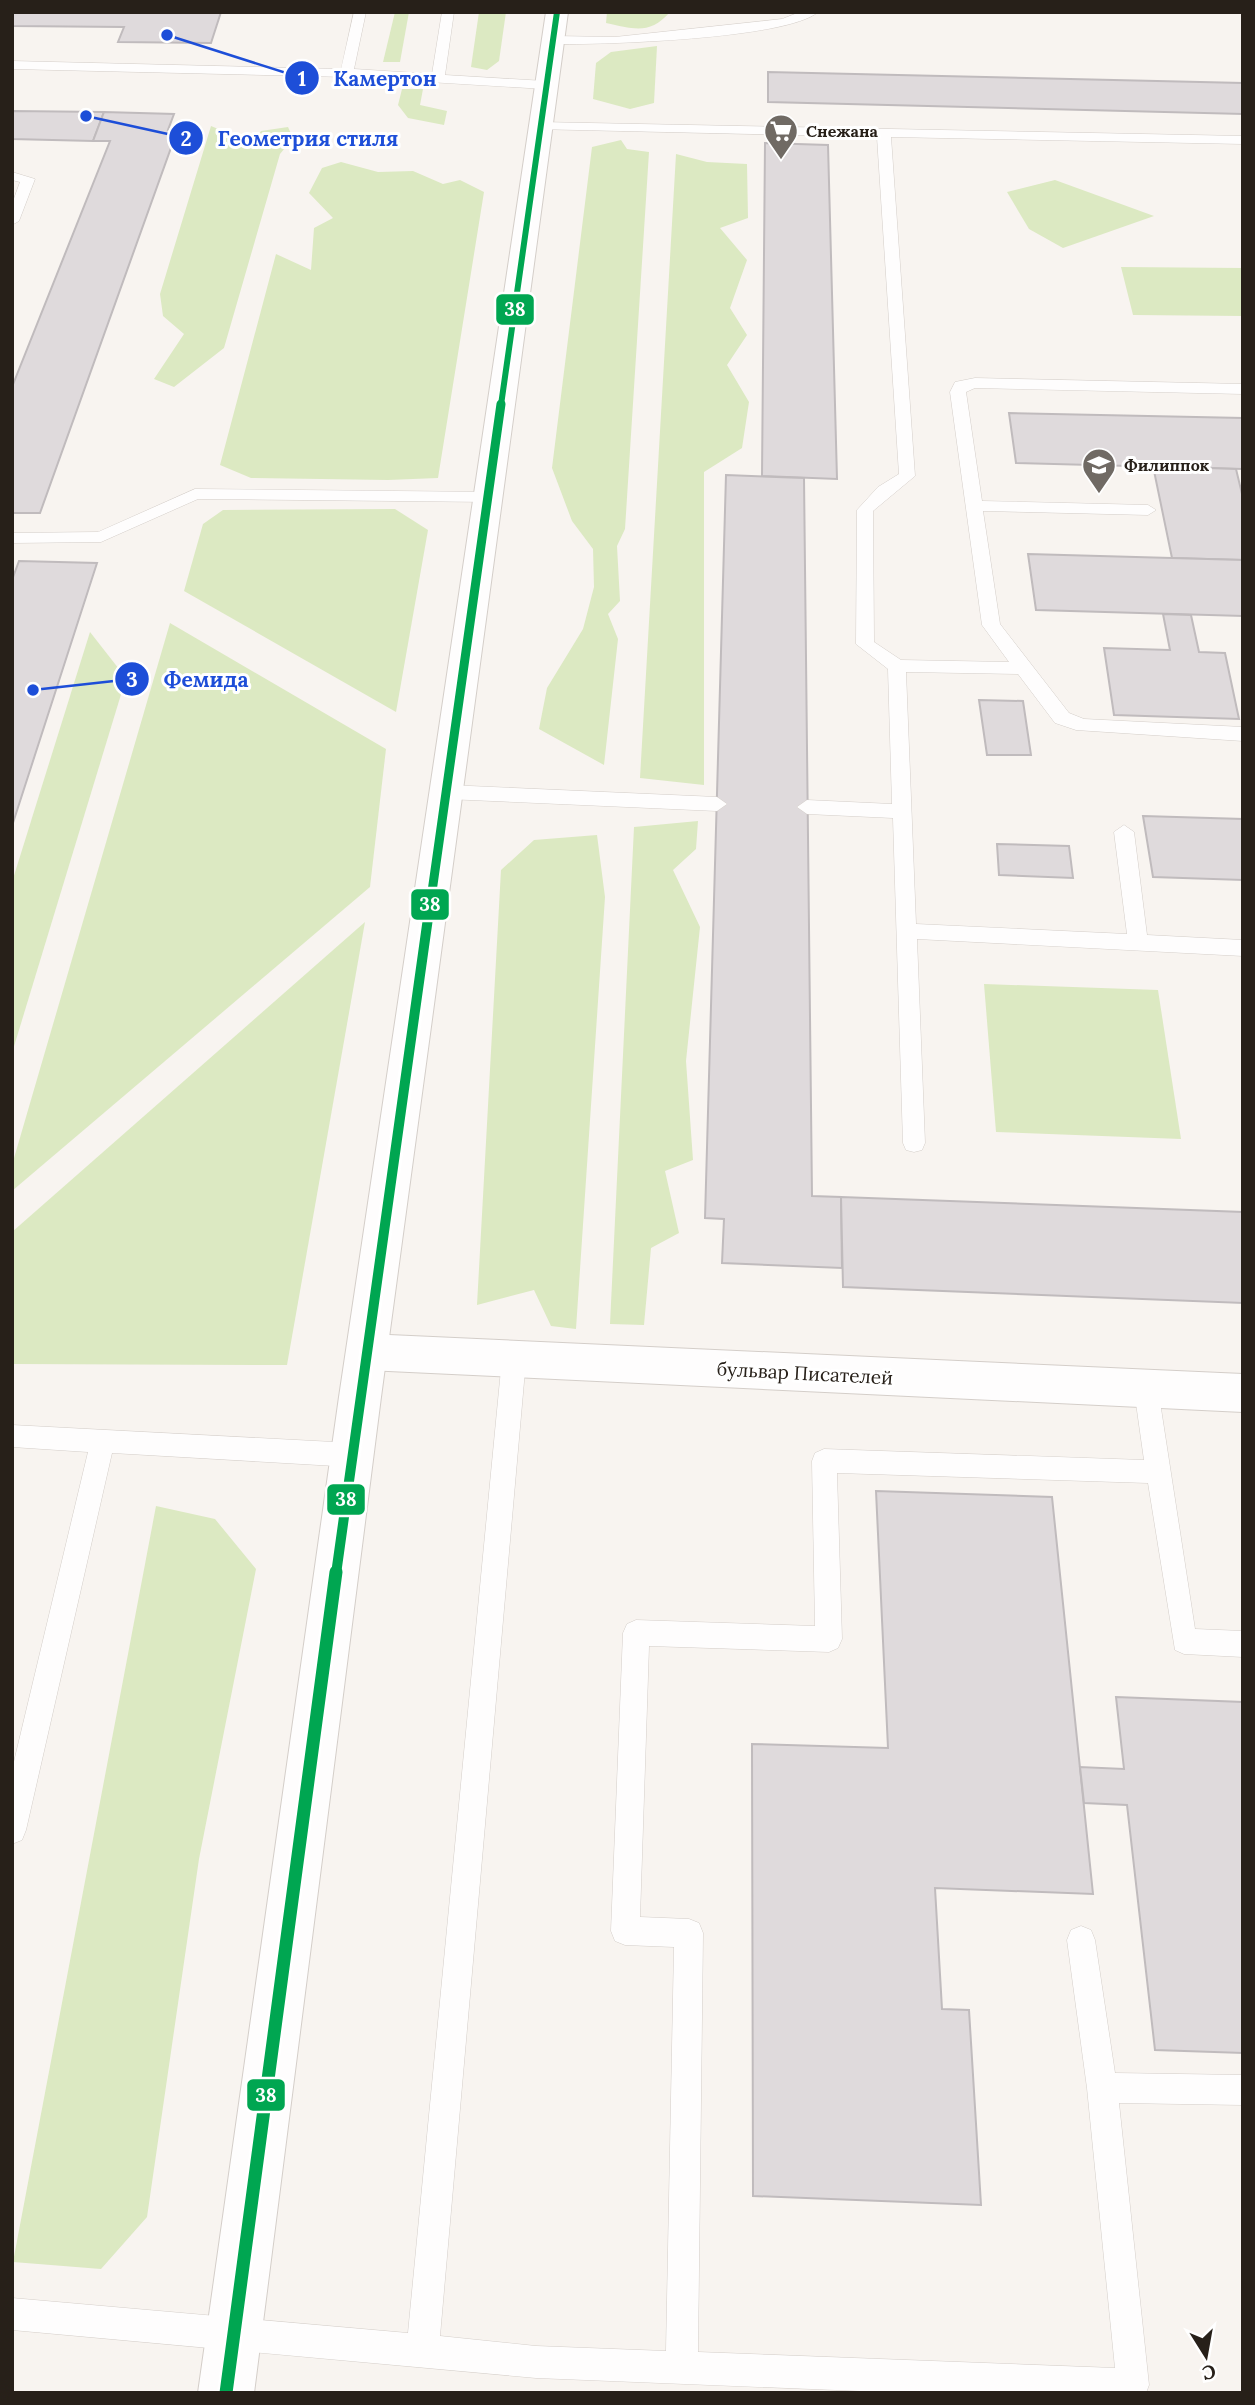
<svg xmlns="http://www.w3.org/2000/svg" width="1255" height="2405" viewBox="0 0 1255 2405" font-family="Lora,serif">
<rect width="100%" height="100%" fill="#f8f4f0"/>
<!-- green -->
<g fill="#dce9c2">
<polygon points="395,12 409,12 400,62 383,62"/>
<polygon points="479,12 506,12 499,61 487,70 471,67"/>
<path d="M607 12H670C650 35 634 29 606 23Z"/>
<polygon points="657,46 654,103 630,109 593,99 596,63 611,52"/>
<polygon points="402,89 423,89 420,105 447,111 444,125 408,118 398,105"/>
<polygon points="211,126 252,143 261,131 288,127 293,138 280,154 224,348 174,387 154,379 184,334 163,316 160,294"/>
<polygon points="621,140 627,149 649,152 625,529 617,546 620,601 608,614 618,639 604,765 539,729 547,688 583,629 594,587 593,549 572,521 552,468 592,147"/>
<polygon points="676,154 707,162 747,164 748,218 720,228 747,260 730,308 747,335 727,365 749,402 742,448 704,472 704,785 640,778"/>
<polygon points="341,162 378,172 413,171 443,184 460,180 484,192 438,478 388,480 251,478 220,465 276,254 311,270 314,228 333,218 309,193 322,168"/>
<polygon points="1055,180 1154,216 1063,248 1029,229 1007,192"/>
<polygon points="1121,267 1243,268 1243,316 1133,315"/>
<polygon points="395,509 428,530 396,712 184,591 203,524 223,510"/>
<polygon points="170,623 386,749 370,887 12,1191 12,1165"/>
<polygon points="90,632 126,678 12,1053 12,882"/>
<polygon points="698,821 696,849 673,870 700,927 686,1061 693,1160 665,1171 679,1233 651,1248 644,1325 610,1324 634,827"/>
<polygon points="597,835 605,897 576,1329 551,1326 534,1290 477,1305 501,870 534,840"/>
<polygon points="365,922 287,1365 12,1364 12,1232"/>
<polygon points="984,984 1158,990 1181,1139 996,1132"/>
<polygon points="156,1506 215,1519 256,1569 199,1859 147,2217 101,2269 13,2262"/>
</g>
<!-- building -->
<g fill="#dfdadc" stroke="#c0bbbd" stroke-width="2">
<polygon points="12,12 221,12 211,43 118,42 124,27 12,26"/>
<polygon points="768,72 1243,83 1243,114 768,102"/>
<polygon points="12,111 104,112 93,141 12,139"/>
<polygon points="104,112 174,114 168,130 177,131 40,513 12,513 12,387 110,141 93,141"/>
<polygon points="765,143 828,145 837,479 762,476"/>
<polygon points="1009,413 1243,418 1243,469 1016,463"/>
<polygon points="1153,466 1236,469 1243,498 1243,560 1172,558"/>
<polygon points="726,475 804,478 812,1196 841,1197 842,1268 722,1263 724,1219 705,1218"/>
<polygon points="1028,554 1243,560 1243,616 1036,610"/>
<polygon points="19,561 97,563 12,826 12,580"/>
<polygon points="1163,614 1191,615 1199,652 1225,653 1239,719 1114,715 1104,648 1170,650"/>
<polygon points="979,700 1023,701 1031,755 987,755"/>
<polygon points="1143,816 1243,819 1243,880 1153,877"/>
<polygon points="997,844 1069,846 1073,878 999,875"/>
<polygon points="841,1197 1243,1212 1243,1303 843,1287"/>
<polygon points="876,1491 1052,1497 1093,1894 935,1888 942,2009 969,2010 981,2205 753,2196 752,1744 888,1748"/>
<polygon points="1116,1697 1243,1702 1243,2053 1155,2050 1127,1805 1084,1803 1080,1767 1124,1769"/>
</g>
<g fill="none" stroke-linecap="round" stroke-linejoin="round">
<!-- service casing -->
<g stroke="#d4cec9" stroke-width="1">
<g id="service">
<polygon points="354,12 366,12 354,69 432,74 442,12 454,12 445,75 545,81 552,85 545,89 347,77 12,69 12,61 341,69"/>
<path d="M800 12H818C787 39 600 45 553 44L547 40 553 36 615 37 782 19Z"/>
<polygon points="539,122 1243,136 1243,144 891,137 915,476 873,511 874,642 901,660 1009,662 982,625 950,392 955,382 975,378 1243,384 1243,394 975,388 966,392 982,501 1148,505 1156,510 1148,515 983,511 1000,624 1069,713 1084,719 1243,727 1243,741 1076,730 1055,723 1018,674 906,672 916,924 1127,934 1114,832 1124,825 1134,832 1147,935 1243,940 1243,956 917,939 925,1143 922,1150 914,1152 906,1150 903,1143 893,818 807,814 797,807 807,800 892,804 888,669 856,644 857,510 878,487 899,474 877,137 534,129 532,126"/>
<polygon points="12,172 35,179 19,221 12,225 12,204 20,182 12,180"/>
<polygon points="195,489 491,492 499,497 491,502 198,499 101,542 12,543 12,533 98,532"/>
<polygon points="447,785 717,797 727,804 717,811 447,799 437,792"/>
<polygon points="514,1348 523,1351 526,1359 440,2336 536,2346 666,2351 674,1947 625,1945 615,1941 611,1931 623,1633 627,1624 636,1620 815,1626 812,1461 815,1453 824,1449 1144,1460 1134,1389 1137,1381 1146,1378 1155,1381 1158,1389 1195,1629 1243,1631 1243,1657 1184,1654 1175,1650 1148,1483 837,1473 842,1639 838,1648 829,1652 649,1646 640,1917 689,1919 699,1923 703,1933 698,2352 1115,2368 1087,2088 1067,1940 1071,1930 1081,1926 1091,1930 1095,1940 1115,2073 1243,2075 1243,2105 1119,2103 1149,2385 1146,2393 910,2393 536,2378 12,2330 12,2298 408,2333 502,1359 505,1351"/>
<polygon points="12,1425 353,1443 362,1447 365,1455 362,1463 353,1467 112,1453 26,1830 22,1840 12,1844 12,1770 88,1452 12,1447"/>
</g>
</g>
<!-- minor casing -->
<g stroke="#d4cec9" stroke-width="2">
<polygon id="minor" points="367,1334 1243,1374 1243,1412 367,1370 353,1365 347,1352 353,1339"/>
</g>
<!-- secondary casing -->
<g stroke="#d4cec9" stroke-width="2">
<polygon id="secondary" points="546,12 568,12 381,1397 254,2393 198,2393 339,1397"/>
</g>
<!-- service -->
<use href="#service" fill="#fefdfd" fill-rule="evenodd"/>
<!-- minor -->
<use href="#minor" fill="#fefdfd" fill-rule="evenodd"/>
<!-- secondary -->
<use href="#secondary" fill="#fefdfd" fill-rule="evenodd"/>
<!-- bus-1-far3 casing -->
<g stroke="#fff" stroke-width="10">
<polyline id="bus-1-far3" points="501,405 557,12"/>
</g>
<!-- bus-1-far2 casing -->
<g stroke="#fff" stroke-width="13">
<polyline id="bus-1-far2" points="428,920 501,404"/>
</g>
<!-- bus-1-far1 casing -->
<g stroke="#fff" stroke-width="16">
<polyline id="bus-1-far1" points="336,1574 428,918"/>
</g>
<!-- bus-1 casing -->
<g stroke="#fff" stroke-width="18">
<polyline id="bus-1" points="226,2393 336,1572"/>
</g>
<!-- bus-1-far3 -->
<use href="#bus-1-far3" stroke="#00a651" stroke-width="6"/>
<!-- bus-1-far2 -->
<use href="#bus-1-far2" stroke="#00a651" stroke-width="9"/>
<!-- bus-1-far1 -->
<use href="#bus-1-far1" stroke="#00a651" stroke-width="10"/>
<!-- bus-1 -->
<use href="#bus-1" stroke="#00a651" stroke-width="13"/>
</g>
<!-- icons -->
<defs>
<g id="supermarket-pin" transform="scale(1.75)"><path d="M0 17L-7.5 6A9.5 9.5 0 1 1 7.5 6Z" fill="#706a64" stroke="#fff"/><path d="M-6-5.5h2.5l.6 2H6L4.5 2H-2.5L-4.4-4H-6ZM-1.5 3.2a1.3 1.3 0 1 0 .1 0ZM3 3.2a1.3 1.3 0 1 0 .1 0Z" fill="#fff"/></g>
<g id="school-pin" transform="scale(1.75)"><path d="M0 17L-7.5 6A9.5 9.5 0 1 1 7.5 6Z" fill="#706a64" stroke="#fff"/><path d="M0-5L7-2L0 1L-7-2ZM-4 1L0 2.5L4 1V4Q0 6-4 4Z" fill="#fff"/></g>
</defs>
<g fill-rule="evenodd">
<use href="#supermarket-pin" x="781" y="131"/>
<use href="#school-pin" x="1099" y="465"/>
</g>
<g text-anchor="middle" stroke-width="6" stroke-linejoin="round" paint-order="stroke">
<!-- far-poi labels -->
<g font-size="16" font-weight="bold" fill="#272019" stroke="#fff" text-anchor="start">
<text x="806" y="137">Снежана</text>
<text x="1124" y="471">Филиппок</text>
</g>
<!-- street labels -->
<g font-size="19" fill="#272019" stroke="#fff">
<text transform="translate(805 1373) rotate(3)" y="7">бульвар Писателей</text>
</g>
</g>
<!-- callouts -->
<path fill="none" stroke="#1d4ed8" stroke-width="2.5" d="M167 35L302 78M86 116L186 138M33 690L132 679"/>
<g fill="#1d4ed8" stroke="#fff" stroke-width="2.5">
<circle cx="167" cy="35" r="7"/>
<circle cx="86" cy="116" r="7"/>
<circle cx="33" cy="690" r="7"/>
<circle cx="302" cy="78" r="18"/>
<circle cx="186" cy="138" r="18"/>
<circle cx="132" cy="679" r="18"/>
</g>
<g font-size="21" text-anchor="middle" font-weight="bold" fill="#fff">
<text x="302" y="86">1</text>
<text x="186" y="146">2</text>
<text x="132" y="687">3</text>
</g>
<g font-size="21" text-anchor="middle" font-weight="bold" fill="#1d4ed8" stroke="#fff" stroke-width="6" stroke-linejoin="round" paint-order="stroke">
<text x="385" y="86">Камертон</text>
<text x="308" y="146">Геометрия стиля</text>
<text x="206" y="687">Фемида</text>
</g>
<g stroke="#fff" stroke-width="2.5">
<rect x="495" y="293" width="40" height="33" rx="7" fill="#00a651"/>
<rect x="410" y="888" width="40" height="33" rx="7" fill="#00a651"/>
<rect x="326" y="1483" width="40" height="33" rx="7" fill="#00a651"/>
<rect x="246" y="2078" width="40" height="34" rx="7" fill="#00a651"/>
</g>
<g font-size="19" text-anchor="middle" font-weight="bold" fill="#fff">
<text x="515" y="316">38</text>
<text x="430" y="911">38</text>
<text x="346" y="1506">38</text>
<text x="266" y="2102">38</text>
</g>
<!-- border -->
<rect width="1255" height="2405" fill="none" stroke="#272019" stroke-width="28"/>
<!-- north arrow -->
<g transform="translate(1206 2356) rotate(169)" stroke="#ffffff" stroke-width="5" paint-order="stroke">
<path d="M0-5L12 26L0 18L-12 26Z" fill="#272019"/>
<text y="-10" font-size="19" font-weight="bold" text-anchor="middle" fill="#272019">С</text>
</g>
</svg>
